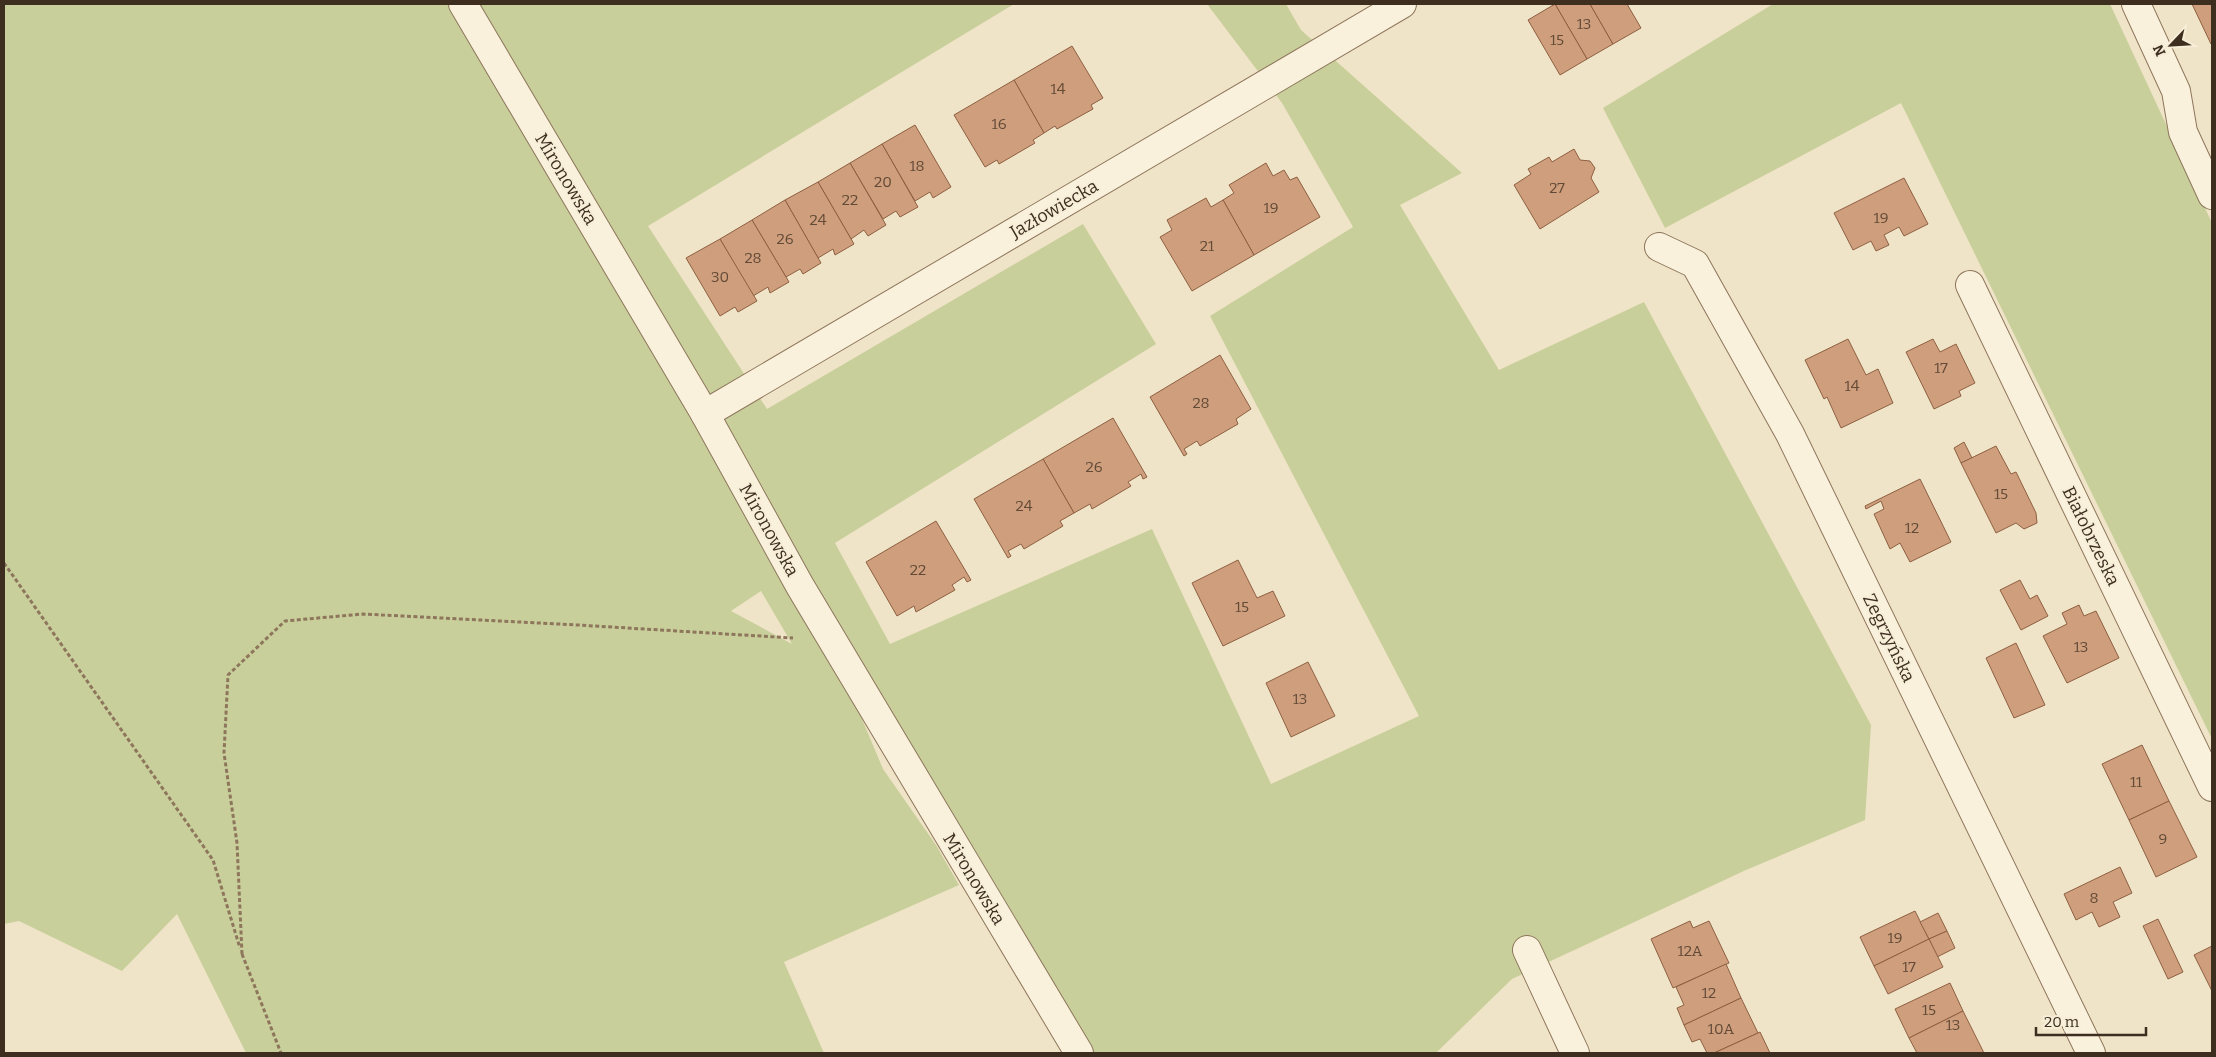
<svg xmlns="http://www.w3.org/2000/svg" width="2216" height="1057" viewBox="0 0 2216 1057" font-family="Bitter,serif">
<rect width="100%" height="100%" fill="#f0e4c8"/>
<!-- green -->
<g fill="#c9cf9b" fill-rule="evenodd">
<path d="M4 4H1014L648 226 767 409 1083 224 1156 344 835 543 890 644 1152 529 1271 784 1419 716 1210 316 1353 227 1282 103 1207 4H1286L1301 30 1462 173 1400 205 1499 370 1644 302 1871 725 1865 820 1746 870 1512 979 1436 1053H1086L857 707 883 769 936 845 959 885 784 962 824 1053H246L177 914 122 971 19 921 4 924ZM761 591 792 644 731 611Z"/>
<polygon points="1773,4 2110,4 2212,223 2212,739 1901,103 1665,228 1603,108"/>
</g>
<!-- building -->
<g fill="#cf9f7d" stroke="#8d5f41">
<polygon points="1555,4 1590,4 1613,44 1587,59"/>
<polygon points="1555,4 1587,59 1560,75 1528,20"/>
<polygon points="1590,4 1627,4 1641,28 1613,44"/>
<polygon points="2192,4 2212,4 2212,43 2211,44"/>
<polygon points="1072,46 1103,98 1091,105 1093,109 1057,129 1055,126 1044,133 1014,80"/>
<polygon points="1014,80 1044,133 1033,140 1035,143 999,164 997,160 985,167 954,115"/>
<polygon points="915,125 951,187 933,198 930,192 915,201 882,144"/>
<polygon points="882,144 918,207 900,217 896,211 883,219 850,163"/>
<polygon points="1574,149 1580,160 1590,161 1595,168 1591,178 1599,192 1540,229 1514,185 1531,174 1528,169 1549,157 1552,162"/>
<polygon points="850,163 886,225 868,236 864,230 851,239 818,182"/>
<polygon points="1266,163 1273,176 1284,170 1290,180 1297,177 1320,217 1254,255 1223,200 1234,193 1229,185"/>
<polygon points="1904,178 1928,224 1904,236 1899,227 1884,235 1889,245 1876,251 1871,241 1853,250 1834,213"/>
<polygon points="818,182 854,244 835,255 833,249 818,258 785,200"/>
<polygon points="1206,198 1211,207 1223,200 1254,255 1192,291 1160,237 1172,230 1167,220"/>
<polygon points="785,200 821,263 803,274 800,269 786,277 752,220"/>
<polygon points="752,220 789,282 770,293 768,287 753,296 720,239"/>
<polygon points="720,239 757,301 738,312 735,307 720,316 686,258"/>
<polygon points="1848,339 1866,375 1878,369 1893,403 1841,428 1827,397 1824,399 1805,360"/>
<polygon points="1933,339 1940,352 1956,344 1975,383 1959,391 1961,396 1934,409 1906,352"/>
<polygon points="1220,355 1251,409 1236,419 1238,424 1200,446 1197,441 1184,449 1187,454 1184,456 1150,397"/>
<polygon points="1113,418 1147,477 1143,479 1141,474 1128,482 1131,486 1092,509 1090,504 1074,513 1043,459"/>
<polygon points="1964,442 1972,458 1961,463 1954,448"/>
<polygon points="1996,446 2011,474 2016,472 2036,513 2037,523 2024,529 2016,523 1996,533 1961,463"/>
<polygon points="1043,459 1074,513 1060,521 1063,526 1024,549 1021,544 1008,551 1011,556 1008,558 974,499"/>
<polygon points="1920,479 1951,542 1910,562 1900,543 1890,549 1874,514 1884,509 1881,501 1866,509 1865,506"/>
<polygon points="936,521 971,580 967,582 964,577 952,585 955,590 916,612 914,606 897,616 866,562"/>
<polygon points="1238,560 1257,598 1273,591 1285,616 1223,646 1192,583"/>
<polygon points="2020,580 2030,599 2037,595 2048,616 2021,630 2000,590"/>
<polygon points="2079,605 2084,616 2096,611 2119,658 2067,683 2043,636 2067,624 2062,613"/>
<polygon points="2016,643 2045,705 2014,718 1986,658"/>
<polygon points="1308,662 1335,716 1291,737 1266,683"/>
<polygon points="2142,745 2169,801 2129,820 2102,764"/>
<polygon points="2169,801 2197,857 2156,877 2129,820"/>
<polygon points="2120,867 2132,893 2113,902 2120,917 2099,927 2092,912 2076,920 2064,894"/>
<polygon points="1915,911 1929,939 1874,966 1860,937"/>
<polygon points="1938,913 1947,931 1929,939 1920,922"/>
<polygon points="2158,919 2183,972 2168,979 2143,926"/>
<polygon points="1690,921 1693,928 1709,921 1729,963 1673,988 1651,939"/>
<polygon points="1947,931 1955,948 1937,957 1929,939"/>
<polygon points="1929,939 1943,967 1888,994 1874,966"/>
<polygon points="2212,946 2212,991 2194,955"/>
<polygon points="1726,964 1741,998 1684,1025 1677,1008 1684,1005 1676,987"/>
<polygon points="1950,983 1963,1011 1909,1038 1895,1009"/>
<polygon points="1741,998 1758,1033 1714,1053 1707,1053 1700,1039 1692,1042 1684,1025"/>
<polygon points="1963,1011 1984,1053 1917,1053 1909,1038"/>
<polygon points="1760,1032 1770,1053 1714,1053 1758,1033"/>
</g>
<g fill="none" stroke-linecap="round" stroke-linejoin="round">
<!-- minor casing -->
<g stroke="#8d765c" stroke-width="30">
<g id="minor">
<polyline points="463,4 705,414 800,586 1079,1053"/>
<polyline points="2136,4 2176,91 2183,132 2212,195"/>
<polyline points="1659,247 1695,264 1790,434 2091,1053"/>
<polyline points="1970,285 2212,787"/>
<polyline points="705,414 1402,4"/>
<polyline points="1527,950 1575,1053"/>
</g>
</g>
<!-- path -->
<g stroke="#8d765c" stroke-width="3" stroke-dasharray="4 2.5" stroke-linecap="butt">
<polyline points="4,563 213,860 240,948"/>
<polyline points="242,954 237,843 224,753 228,675 285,621 363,614 578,625 793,638"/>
<polyline points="242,954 281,1053"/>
</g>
<!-- minor -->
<use href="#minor" stroke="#faf1dc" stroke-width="28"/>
</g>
<g text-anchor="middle" stroke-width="4" stroke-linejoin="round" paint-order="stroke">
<!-- number labels -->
<g font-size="15" fill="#624a37">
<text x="1584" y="29">13</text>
<text x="1557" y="45">15</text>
<text x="1058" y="94">14</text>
<text x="999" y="129">16</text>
<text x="917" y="171">18</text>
<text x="883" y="187">20</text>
<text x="1557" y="193">27</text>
<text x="850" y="205">22</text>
<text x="1271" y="213">19</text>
<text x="1881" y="223">19</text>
<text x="818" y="225">24</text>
<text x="785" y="244">26</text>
<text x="1207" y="251">21</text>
<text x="753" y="263">28</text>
<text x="720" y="282">30</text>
<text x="1941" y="373">17</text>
<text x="1852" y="391">14</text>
<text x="1201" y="408">28</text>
<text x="1094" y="472">26</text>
<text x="2001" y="499">15</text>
<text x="1024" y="511">24</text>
<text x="1912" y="533">12</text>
<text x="918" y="575">22</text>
<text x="1242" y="612">15</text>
<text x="2081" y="652">13</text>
<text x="1300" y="704">13</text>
<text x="2136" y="787">11</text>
<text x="2163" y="844">9</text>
<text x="2094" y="903">8</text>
<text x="1895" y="943">19</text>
<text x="1690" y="956">12A</text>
<text x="1909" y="972">17</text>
<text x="1709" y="998">12</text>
<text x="1929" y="1015">15</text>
<text x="1953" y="1030">13</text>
<text x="1721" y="1034">10A</text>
</g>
<!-- street labels -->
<g font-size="18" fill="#3d2e20" stroke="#f7eed8">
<text transform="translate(566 179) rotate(59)" y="6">Mironowska</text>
<text transform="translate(1054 209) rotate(-30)" y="6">Jazłowiecka</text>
<text transform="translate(769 530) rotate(61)" y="6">Mironowska</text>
<text transform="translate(2091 536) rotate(64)" y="6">Białobrzeska</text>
<text transform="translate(1889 638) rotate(64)" y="6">Zegrzyńska</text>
<text transform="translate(974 879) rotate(59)" y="6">Mironowska</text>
</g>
</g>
<!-- border -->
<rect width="2216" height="1057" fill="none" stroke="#3d2e20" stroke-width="10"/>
<!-- north arrow -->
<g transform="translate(2171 45) rotate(245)" stroke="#f7eed8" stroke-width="4" paint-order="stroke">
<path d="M0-4L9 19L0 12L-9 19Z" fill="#3d2e20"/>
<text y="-8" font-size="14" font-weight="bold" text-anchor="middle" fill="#3d2e20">N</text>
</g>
<!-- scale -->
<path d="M2036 1027v8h110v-8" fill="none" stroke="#3d2e20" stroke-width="2.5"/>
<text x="2044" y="1027" font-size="15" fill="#3d2e20" stroke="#f7eed8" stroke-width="4" paint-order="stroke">20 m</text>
</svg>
